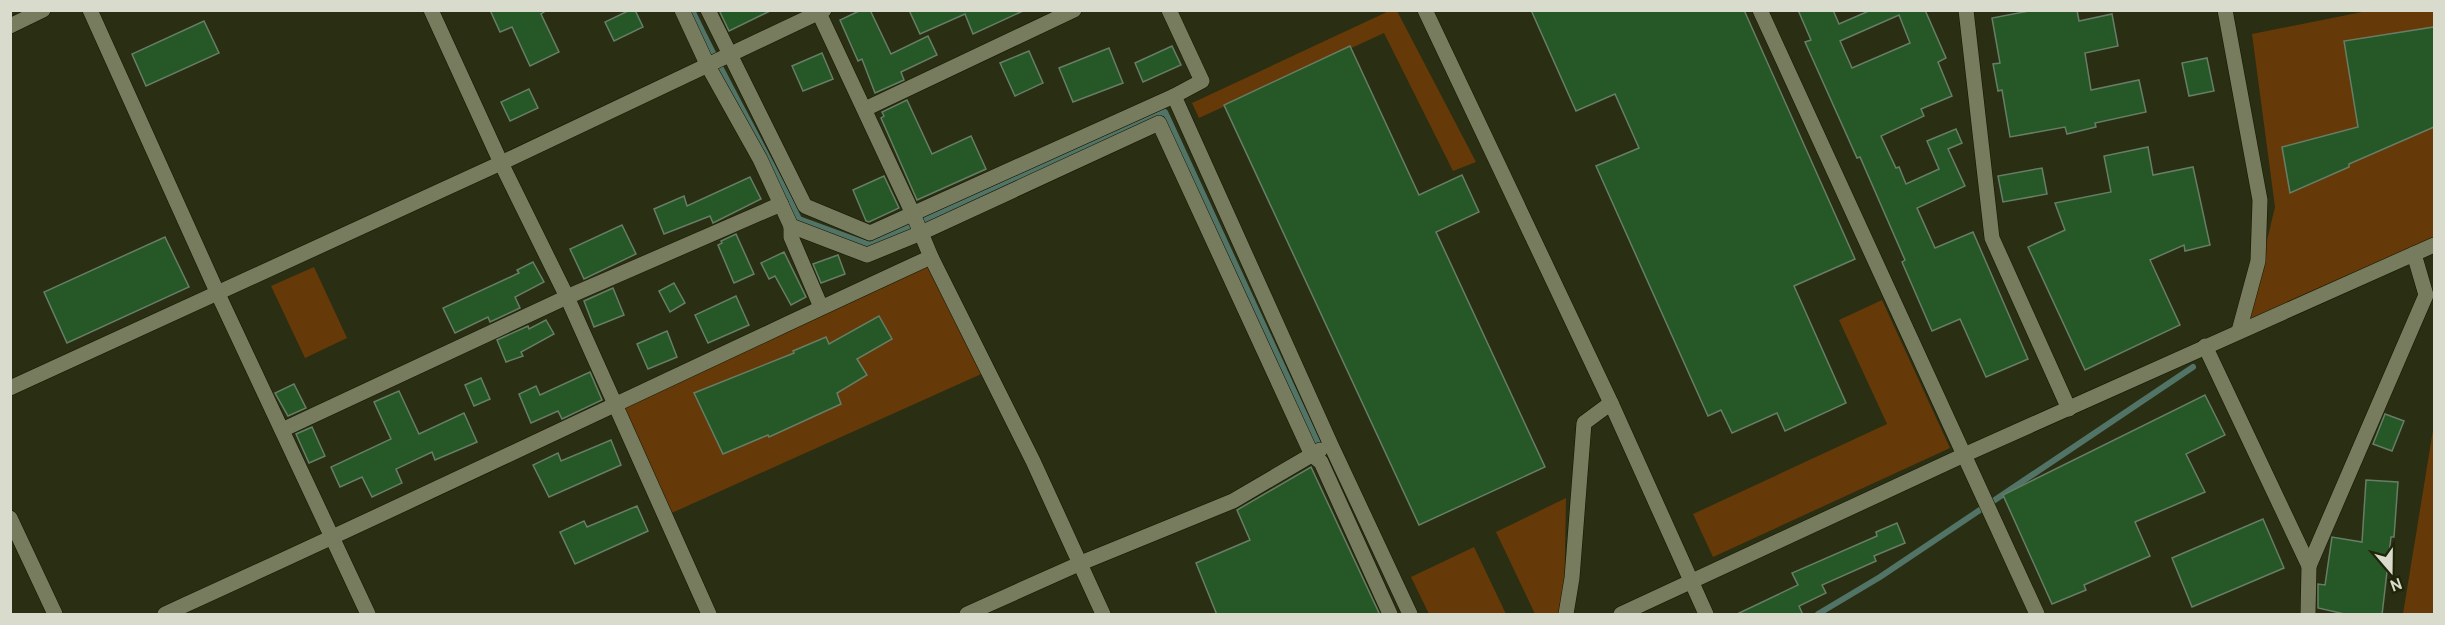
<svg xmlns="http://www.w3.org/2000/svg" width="2445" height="625" viewBox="0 0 2445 625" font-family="Cabin,sans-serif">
<rect width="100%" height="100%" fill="#2a2e12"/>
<!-- green -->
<g fill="#653a08">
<polygon points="1389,11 1397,11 1476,162 1453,171 1384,33 1199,118 1192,103"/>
<polygon points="2367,11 2434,11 2434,238 2246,328 2275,207 2252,34"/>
<polygon points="931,257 988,371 665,516 618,411"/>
<polygon points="314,267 347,338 305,358 271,286"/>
<polygon points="1882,300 1950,448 1713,557 1693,514 1887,424 1839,320"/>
<polygon points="2434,424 2434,614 2403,614"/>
<polygon points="1566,498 1564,614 1535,614 1496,532"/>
<polygon points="1474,547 1506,614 1429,614 1411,577"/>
</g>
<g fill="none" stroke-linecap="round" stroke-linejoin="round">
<!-- stream -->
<g stroke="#527466" stroke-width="6">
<path d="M692 10C725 81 765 148 799 219L870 245 1165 112 1321 450"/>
<polyline points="1818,614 1880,577 2193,367"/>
</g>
</g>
<!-- building -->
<g fill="#265727" stroke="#677e66" stroke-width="1.5" fill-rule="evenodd">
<polygon points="490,10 547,10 541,14 559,52 530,66 512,27 500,32"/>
<polygon points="630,10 635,10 643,27 614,41 605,22"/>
<polygon points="719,10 772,10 729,31"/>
<polygon points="861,10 870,10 891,54 928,36 937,55 901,72 904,80 875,93 862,59 858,61 840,20"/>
<polygon points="909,10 1025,10 973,34 965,14 920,34"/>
<polygon points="1531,10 1744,10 1855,259 1794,286 1846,403 1785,431 1777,413 1732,433 1721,410 1708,416 1596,166 1639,148 1615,94 1576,111"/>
<path d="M1798 10H1833L1839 24 1871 10H1925L1946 58 1938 62 1952 96 1921 109 1924 116 1881 136 1896 168 1899 167 1906 184 1939 169 1927 141 1956 129 1962 143 1948 149 1965 186 1917 208 1935 248 1973 232 2028 359 1986 377 1960 319 1932 331 1902 262 1905 260 1860 157 1857 158 1805 42 1811 40ZM1899 15 1910 43 1852 68 1840 41Z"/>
<polygon points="2034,10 2077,10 2079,21 2112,14 2118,46 2085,53 2091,90 2139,80 2146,112 2095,123 2096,127 2067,134 2065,127 2010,137 2002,90 1998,91 1993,64 2000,63 1992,18"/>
<polygon points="204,21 219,53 146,86 132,54"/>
<polygon points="2434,27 2434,127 2349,164 2349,167 2290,193 2282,147 2358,127 2344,41"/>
<polygon points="1172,46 1181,65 1143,82 1135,63"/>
<polygon points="1350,46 1419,195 1462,175 1479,212 1436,232 1545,467 1419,525 1224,105"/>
<polygon points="1109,48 1123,83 1073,102 1059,68"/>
<polygon points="1029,51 1043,83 1015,96 1000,63"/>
<polygon points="822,53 833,79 803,91 792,66"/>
<polygon points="2207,58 2214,91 2189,96 2182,63"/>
<polygon points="529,89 538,108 510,121 501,102"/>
<polygon points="907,100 932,154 971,136 986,169 917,200 881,118 884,116 882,112"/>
<polygon points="2148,147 2153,175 2193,167 2210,245 2185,251 2184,245 2150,260 2180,325 2085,370 2028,247 2065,230 2055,203 2111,192 2104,156"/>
<polygon points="2042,168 2047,194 2003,202 1998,176"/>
<polygon points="884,176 899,208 869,222 866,221 853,190"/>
<polygon points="750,177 761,199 713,223 710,216 664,234 654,209 684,196 687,206"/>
<polygon points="622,225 636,254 584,279 570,249"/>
<polygon points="736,234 754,274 734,283 718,245 722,243 721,241"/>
<polygon points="165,237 189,287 67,343 44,292"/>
<polygon points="784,252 806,297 791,305 775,276 769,279 761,263"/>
<polygon points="838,255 845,274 821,283 813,264"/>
<polygon points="533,262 544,282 515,297 520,308 490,322 488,317 455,333 443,308 519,273 517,270"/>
<polygon points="674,283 685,303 670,312 659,291"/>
<polygon points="613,288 624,315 594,327 584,301"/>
<polygon points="736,296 749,325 708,343 695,315"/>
<polygon points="879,316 892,339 857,359 867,375 837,393 841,404 769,437 768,435 723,454 694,393 794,353 793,351 826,337 829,344"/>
<polygon points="546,320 554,334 521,352 523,356 506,362 497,340 528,326 529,329"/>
<polygon points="667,331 677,357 648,369 637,344"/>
<polygon points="590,372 602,400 562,419 558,411 531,423 519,394 536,386 540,395"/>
<polygon points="481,378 490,399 474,406 465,385"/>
<polygon points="294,384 306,408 288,416 275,393"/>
<polygon points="399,391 419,434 464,413 477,442 435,460 432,452 396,469 402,483 372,497 362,477 340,487 331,467 391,439 374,402"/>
<polygon points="2205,395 2225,435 2186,454 2205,492 2135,522 2150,556 2084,585 2086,590 2052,604 2003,495"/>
<polygon points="2385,414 2404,421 2392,451 2373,444"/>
<polygon points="312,427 325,456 309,463 296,434"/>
<polygon points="611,440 621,465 549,497 533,465 558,453 561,461"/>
<polygon points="1311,467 1380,615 1217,615 1196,563 1250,540 1237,510"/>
<polygon points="2366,480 2398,482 2394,537 2391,537 2382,615 2349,615 2318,608 2318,584 2325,585 2332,537 2362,542"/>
<polygon points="637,506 648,531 575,564 560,532 584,521 587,527"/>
<polygon points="2263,519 2284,568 2192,607 2172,558"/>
<polygon points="1897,523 1905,543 1874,556 1876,561 1822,585 1826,593 1799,606 1803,615 1735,615 1798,585 1792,573 1877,536 1876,532"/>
</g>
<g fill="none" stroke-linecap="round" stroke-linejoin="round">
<!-- minor casing -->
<g stroke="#131600" stroke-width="16">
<g id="minor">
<polyline points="90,10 218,294 368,614"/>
<polyline points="431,10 501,163 567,297 709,614"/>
<polyline points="682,10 708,66 760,159 791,226 867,255 921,233 1159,123 1312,455 1321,462 1390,614"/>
<polyline points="708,10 805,206 870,233 1174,96 1202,81 1169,10"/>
<polyline points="1425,10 1611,403 1706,614"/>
<polyline points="1760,10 2037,614"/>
<polyline points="1966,10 1992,238 2069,409"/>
<polyline points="2225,10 2260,200 2258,261 2239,331"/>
<polyline points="819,13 913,214 931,257 1033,461 1103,614"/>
<polyline points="10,26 43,10"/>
<polyline points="1174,96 1331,445 1410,614"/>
<polyline points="865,109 1074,10"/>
<polyline points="791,226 791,237 821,307"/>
<polyline points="2205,346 2309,566"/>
<polyline points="10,388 501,163 824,10"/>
<polyline points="282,430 567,297 781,204"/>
<polyline points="10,518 55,614"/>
<path d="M165 614C421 498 675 375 931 257"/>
<polyline points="967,614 1081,563 1233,501 1320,450"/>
<polyline points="1566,614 1572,578 1584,423 1611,403"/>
<polyline points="1621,614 1964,455 2434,245"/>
<polyline points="2308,614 2309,566 2426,295 2414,254"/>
</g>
</g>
<!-- minor -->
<use href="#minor" stroke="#767c5d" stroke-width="15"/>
</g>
<!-- border -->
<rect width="2445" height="625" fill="none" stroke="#d9dccc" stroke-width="24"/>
<!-- north arrow -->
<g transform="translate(2391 571) rotate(160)" stroke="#202408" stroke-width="4.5" paint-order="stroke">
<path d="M0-4.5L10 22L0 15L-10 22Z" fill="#d9dccc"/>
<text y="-9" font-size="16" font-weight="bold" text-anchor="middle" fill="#d9dccc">N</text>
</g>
</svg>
